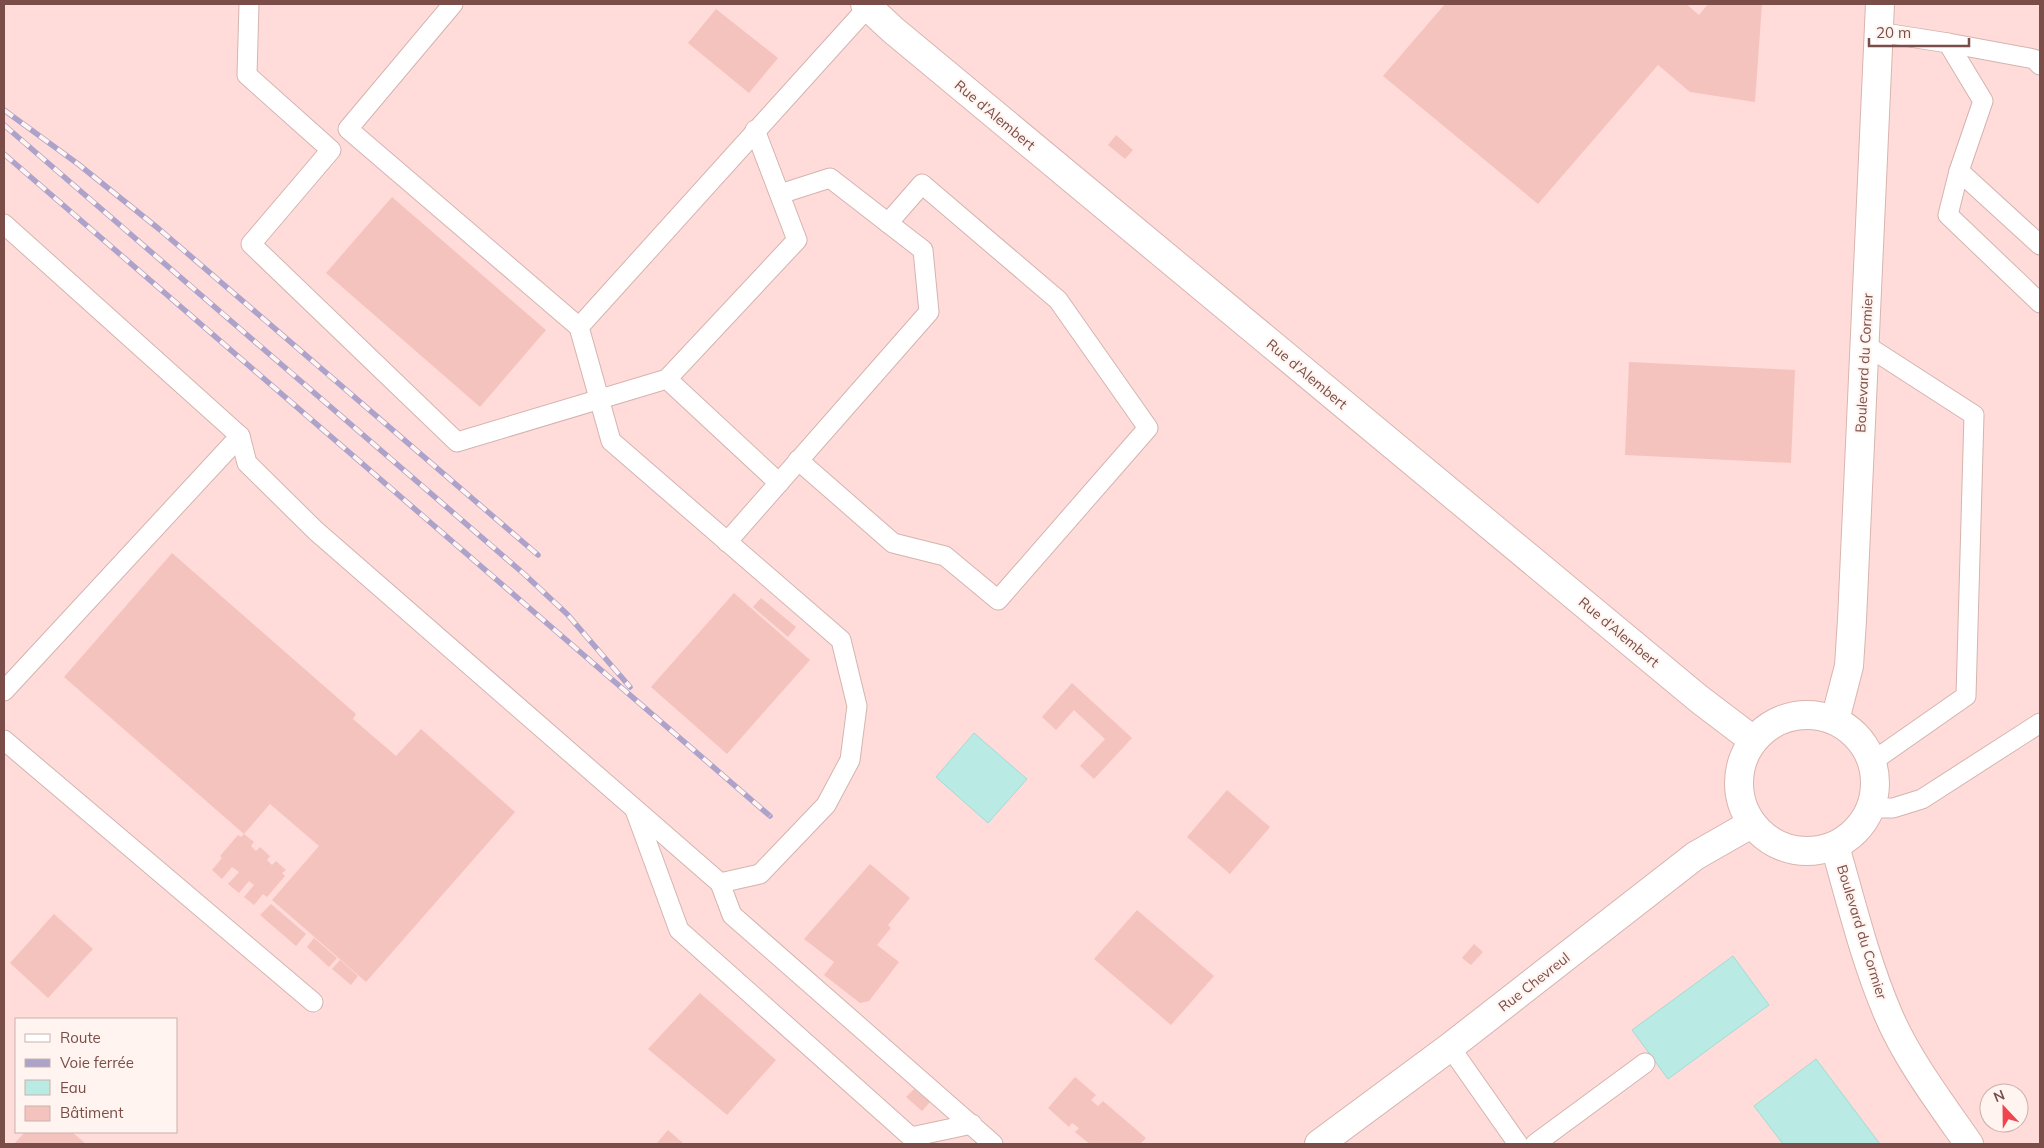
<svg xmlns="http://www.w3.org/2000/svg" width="2044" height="1148" viewBox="0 0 2044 1148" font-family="Mulish,sans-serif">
<rect width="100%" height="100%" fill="#feefe7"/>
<!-- commercial -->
<path fill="#ffdbda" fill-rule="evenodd" d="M4 4H2040V1144H4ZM16 1019H176V1132H16ZM1989 1093H2019V1123H1989Z"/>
<!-- water -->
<g fill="#b9eae3" stroke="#9fdcd5">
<polygon points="974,733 1027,779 988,823 936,777"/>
<polygon points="1733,956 1769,1005 1668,1079 1632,1030"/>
<polygon points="1816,1059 1880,1144 1783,1144 1754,1106"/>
</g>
<!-- building -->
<g fill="#f5c3bd">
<polygon points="1445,4 1686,4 1699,15 1708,4 1762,4 1755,102 1690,92 1658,65 1538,204 1383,76"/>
<polygon points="716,9 778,58 749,93 688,43"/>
<polygon points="1116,135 1133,150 1125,159 1108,145"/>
<polygon points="392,197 546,330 480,407 326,273"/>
<polygon points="1629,362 1795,370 1791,463 1625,455"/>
<polygon points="172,553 356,714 353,719 396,756 421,729 515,812 366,982 272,900 319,846 270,804 244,834 64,677"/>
<polygon points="734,593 810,660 727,754 651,687"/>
<polygon points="761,598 796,627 788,637 753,607"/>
<polygon points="1072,683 1132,738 1094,779 1080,766 1105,739 1074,710 1056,730 1042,717"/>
<polygon points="1227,790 1270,827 1230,874 1187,837"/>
<polygon points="244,834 254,842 251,846 256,851 260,847 270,856 267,860 272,865 276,861 286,870 282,873 285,876 267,897 263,894 254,905 244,897 254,885 249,881 239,893 228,884 239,872 232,867 222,879 212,870 222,858 220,856 238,835 241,837"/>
<polygon points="870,864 910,898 888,925 891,928 877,945 899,962 869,1001 860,1003 824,975 834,962 804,939"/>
<polygon points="271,904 306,934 296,946 260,915"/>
<polygon points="1137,910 1214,976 1171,1025 1094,959"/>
<polygon points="54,914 93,949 48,998 10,963"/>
<polygon points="314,938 337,958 329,967 307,947"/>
<polygon points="1474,944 1483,952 1471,965 1462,958"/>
<polygon points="340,960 358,976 351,985 332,969"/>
<polygon points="700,993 776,1060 727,1115 648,1049"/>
<polygon points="1075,1077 1096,1095 1091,1100 1098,1106 1103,1101 1146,1138 1140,1144 1090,1144 1075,1132 1079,1128 1072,1123 1069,1127 1048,1108"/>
<polygon points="914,1089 930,1102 922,1111 906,1097"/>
<polygon points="668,1130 684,1144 656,1144"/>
<polygon points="25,1132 72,1132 86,1144 14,1144"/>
</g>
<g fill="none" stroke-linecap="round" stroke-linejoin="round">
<!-- lane casing -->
<g stroke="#d4b4ae" stroke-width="21">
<g id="lane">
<polyline points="249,4 247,75 331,150 251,244 457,442 667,379 797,240 755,130"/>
<polyline points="453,4 348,129 579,327"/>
<polyline points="1878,32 1948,43 1983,101 1959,171 2040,245"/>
<polyline points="1948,43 2034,59 2040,65"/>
<polyline points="1959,171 1948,215 2040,303"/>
<polyline points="4,224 240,436 4,691"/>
<polyline points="1864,344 1974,415 1966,696 1873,761"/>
<polyline points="667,379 779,483"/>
<polyline points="240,436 247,463 316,531 720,883 760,874 826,805 850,760 857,706 841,640 611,441 579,327 868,7"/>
<polyline points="798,460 893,543 945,556 998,600 1148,428 1058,300 922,184 888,223"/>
<polyline points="727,542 929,312 923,250 830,178 780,194"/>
<polyline points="4,740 313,1002"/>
<polyline points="1870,808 1893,808 1922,799 2040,723"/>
<polyline points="635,810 679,930 911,1137 972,1124"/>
<polyline points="720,883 732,915 993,1144"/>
<polyline points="1450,1047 1518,1144"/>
<polyline points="1535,1144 1645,1063"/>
</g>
</g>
<!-- street casing -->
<g stroke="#d4b4ae" stroke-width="30">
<polyline id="street" points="1319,1144 1450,1047 1695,856 1751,824"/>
</g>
<!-- secondary casing -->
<g stroke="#d9b5ae" stroke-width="30">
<g id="secondary">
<polyline points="865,4 893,30 1699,699 1753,740"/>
<circle cx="1807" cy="783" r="68"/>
<polyline points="1835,720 1849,666 1852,620 1880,4"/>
<path d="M1835 846C1851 902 1865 960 1888 1014 1907 1059 1941 1104 1969 1144"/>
</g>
</g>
<!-- lane -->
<use href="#lane" stroke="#fff" stroke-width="19"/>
<!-- street -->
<use href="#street" stroke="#fff" stroke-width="28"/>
<!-- secondary -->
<use href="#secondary" stroke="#fff" stroke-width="28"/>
<!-- rail casing -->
<g stroke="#ada3ca" stroke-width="5.5">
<g id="rail">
<polyline points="4,110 78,164 159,229 538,555"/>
<polyline points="4,125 523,573 567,614 630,687"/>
<polyline points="4,154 770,816"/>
</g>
</g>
<!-- rail -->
<use href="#rail" stroke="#fff4ef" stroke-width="4" stroke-dasharray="11" stroke-linecap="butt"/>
</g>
<g text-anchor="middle" stroke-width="4" stroke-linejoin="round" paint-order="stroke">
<!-- street labels -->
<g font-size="14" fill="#7a4d49" stroke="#fff4ef">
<text transform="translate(995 115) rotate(40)" y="5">Rue d’Alembert</text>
<text transform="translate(1864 363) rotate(-87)" y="5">Boulevard du Cormier</text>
<text transform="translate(1307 374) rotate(40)" y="5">Rue d’Alembert</text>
<text transform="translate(1619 632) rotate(40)" y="5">Rue d’Alembert</text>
<text transform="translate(1862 932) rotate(73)" y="5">Boulevard du Cormier</text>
<text transform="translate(1534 982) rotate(-38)" y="5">Rue Chevreul</text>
</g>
</g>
<!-- border -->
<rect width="2044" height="1148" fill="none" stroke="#7a4d49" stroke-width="10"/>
<!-- legend -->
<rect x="15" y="1018" width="162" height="115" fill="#fff4ef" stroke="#cab1ad"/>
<rect x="25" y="1034" width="25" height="8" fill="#ffffff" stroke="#cab1ad"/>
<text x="60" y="1043" font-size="15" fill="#7a4d49">Route</text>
<rect x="25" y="1059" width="25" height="8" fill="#ada3ca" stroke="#cab1ad"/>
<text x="60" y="1068" font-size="15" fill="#7a4d49">Voie ferrée</text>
<rect x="25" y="1080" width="25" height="15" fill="#b9eae3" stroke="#cab1ad"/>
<text x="60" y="1093" font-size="15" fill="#7a4d49">Eau</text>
<rect x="25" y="1106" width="25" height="15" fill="#f5c3bd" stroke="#cab1ad"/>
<text x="60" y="1118" font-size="15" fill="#7a4d49">Bâtiment</text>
<!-- north arrow -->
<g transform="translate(2004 1108) rotate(338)"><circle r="24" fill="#fff4ef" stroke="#cab1ad"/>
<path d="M0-4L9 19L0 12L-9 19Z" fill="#f0444e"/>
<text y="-8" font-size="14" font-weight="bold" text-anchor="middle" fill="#7a4d49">N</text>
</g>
<!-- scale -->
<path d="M1869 38v8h100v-8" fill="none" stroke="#7a4d49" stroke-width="2.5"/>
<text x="1876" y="38" font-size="15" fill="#7a4d49" stroke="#fff4ef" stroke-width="4" paint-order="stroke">20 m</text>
</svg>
